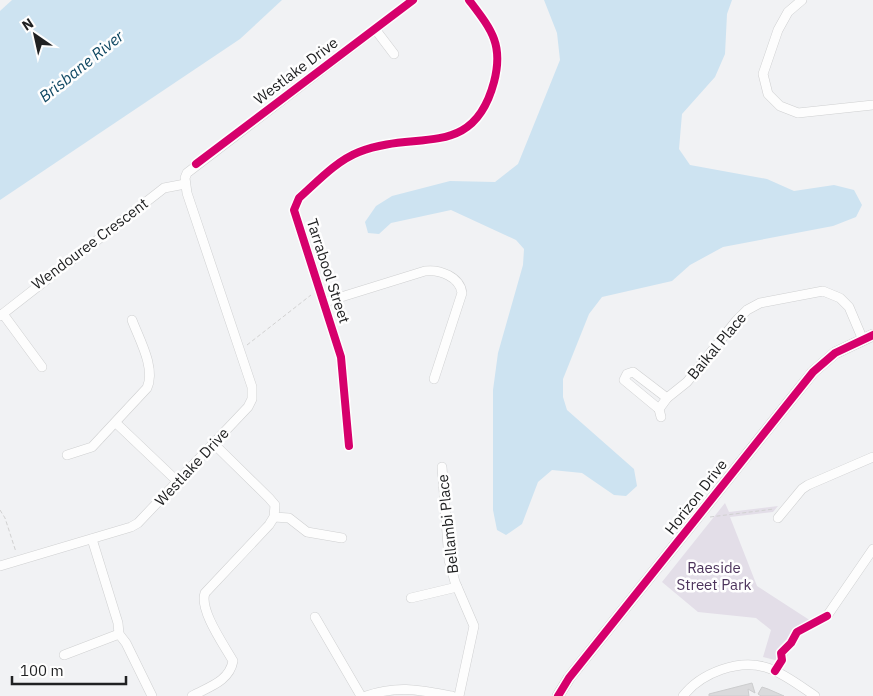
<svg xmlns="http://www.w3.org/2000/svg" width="873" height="696" viewBox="0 0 873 696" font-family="'IBM Plex Sans',sans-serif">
<rect width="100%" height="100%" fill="#f1f2f4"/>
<!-- green -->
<polygon fill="#e3dee8" points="725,503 729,512 778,506 773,512 730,517 757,586 811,621 783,662 763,657 771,630 756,618 698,612 662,582"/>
<!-- water -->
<g fill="#cde3f1">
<polygon points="12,0 282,0 240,39 0,200 0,11"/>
<polygon points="544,0 732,0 727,14 725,54 715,77 682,114 679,149 690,165 767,179 794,191 834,185 854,190 862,205 856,217 833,226 723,247 690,265 672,281 602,297 589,314 563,379 563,397 567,410 634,469 637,486 626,496 614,495 582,473 552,470 538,482 522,524 506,535 497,530 493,510 493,390 498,353 523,265 524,249 516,240 451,210 391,223 379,234 368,233 365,222 376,206 392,196 450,181 495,182 518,164 560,60 557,33"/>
</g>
<!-- building -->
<g fill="#dadadc" stroke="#cccdce">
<polygon points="752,683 755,693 748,689 749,696 709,696 709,694"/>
<polygon points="762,687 768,689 784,696 761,696 758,694"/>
</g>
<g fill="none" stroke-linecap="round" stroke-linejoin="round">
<!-- minor casing -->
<g stroke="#cfd0d1" stroke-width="10">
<g id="minor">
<polyline points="802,0 788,12 778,30 763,74 768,94 780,106 798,113 873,105"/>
<polyline points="375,29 394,54"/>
<path d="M325 302 425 271C440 269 460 277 462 293L434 379"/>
<polyline points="3,314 42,367"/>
<polyline points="0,316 164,188 185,184"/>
<polyline points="659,409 624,380 627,374 633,372 667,398"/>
<polyline points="661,417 659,409 667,398 687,382 736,321 747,310 760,303 823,291 840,298 849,307 863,340"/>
<polyline points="116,423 178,482"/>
<path d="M349 446 341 357 294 210 299 198C317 182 336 161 359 152 416 129 473 161 494 82 504 44 491 29 469 0"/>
<path d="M67 455 92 447 147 388C156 368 139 339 132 320"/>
<polyline points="442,467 449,560 455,582 474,626 459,696"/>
<polyline points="274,517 289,518 307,532 342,538"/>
<polyline points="778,518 802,489 808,485 873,457"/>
<polyline points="92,539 118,623 119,634 126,643 152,696"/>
<polyline points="0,566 131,527 138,523 248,407 252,399 252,387 187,193 185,178 187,173 413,0"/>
<polyline points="411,598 457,587"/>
<polyline points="827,616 873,549"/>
<polyline points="315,617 361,696"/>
<polyline points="64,655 119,634"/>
<path d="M192 696C208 687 229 682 233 661 224 645 199 610 205 593L269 525 274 517 275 505 269 498 214 444"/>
<path d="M366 696C398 685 419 690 452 696"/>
<path d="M683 696C701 673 739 658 768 668 785 674 800 686 815 696"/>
</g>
</g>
<!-- tertiary casing -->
<g stroke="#cfd0d1" stroke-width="12">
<polyline id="tertiary" points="558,696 569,678 813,372 835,353 873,335"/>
</g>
<!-- path -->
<g stroke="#d1d1d1" stroke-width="1" stroke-dasharray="4 2.5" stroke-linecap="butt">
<polyline points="247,345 311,295"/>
<polyline points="0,510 5,518 16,552"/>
<polyline points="710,517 774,509"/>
</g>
<!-- minor -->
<use href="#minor" stroke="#fdfdfd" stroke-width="9"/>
<!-- tertiary -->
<use href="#tertiary" stroke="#fdfdfd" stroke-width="11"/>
<!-- cycleway casing -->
<g stroke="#fefefe" stroke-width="11">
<g id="cycleway">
<polyline points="196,164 413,0"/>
<path d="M349 446 341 357 294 210 299 198C317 182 336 161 359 152 416 129 473 161 494 82 504 44 491 29 469 0"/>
<polyline points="775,671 782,660 781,653 791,643 797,632 827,616"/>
<polyline points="558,696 569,678 813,372 835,353 873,335"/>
</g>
</g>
<!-- cycleway -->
<use href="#cycleway" stroke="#d6006c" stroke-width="8"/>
</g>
<g text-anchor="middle" stroke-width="5" stroke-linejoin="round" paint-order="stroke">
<!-- street labels -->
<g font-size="15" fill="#202122" stroke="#fefefe">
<text transform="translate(296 71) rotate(-37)" y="5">Westlake Drive</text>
<text transform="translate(90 244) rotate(-37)" y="5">Wendouree Crescent</text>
<text transform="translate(328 271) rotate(72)" y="5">Tarrabool Street</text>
<text transform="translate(717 346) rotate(-50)" y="5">Baikal Place</text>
<text transform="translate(192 467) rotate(-47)" y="5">Westlake Drive</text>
<text transform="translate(696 497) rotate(-52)" y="5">Horizon Drive</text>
<text transform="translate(448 524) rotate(-96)" y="5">Bellambi Place</text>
</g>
<!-- park labels -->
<g font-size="15" fill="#4d345c" stroke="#fefefe">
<text x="714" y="573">Raeside<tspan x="714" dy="17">Street Park</tspan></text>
</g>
<!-- water labels -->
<g font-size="16" font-style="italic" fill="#0e4762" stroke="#fefefe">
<text transform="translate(81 66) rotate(-39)" y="6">Brisbane River</text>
</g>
</g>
<!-- north arrow -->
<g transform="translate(35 35) rotate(326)" stroke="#fefefe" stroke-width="4" paint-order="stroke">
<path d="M0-4L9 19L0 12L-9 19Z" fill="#202122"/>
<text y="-8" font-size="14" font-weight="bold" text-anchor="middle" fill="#202122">N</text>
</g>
<!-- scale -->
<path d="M12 676v8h114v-8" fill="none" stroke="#202122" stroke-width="2.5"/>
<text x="20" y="676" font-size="15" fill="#202122" stroke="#fefefe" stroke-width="4" paint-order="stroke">100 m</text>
</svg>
